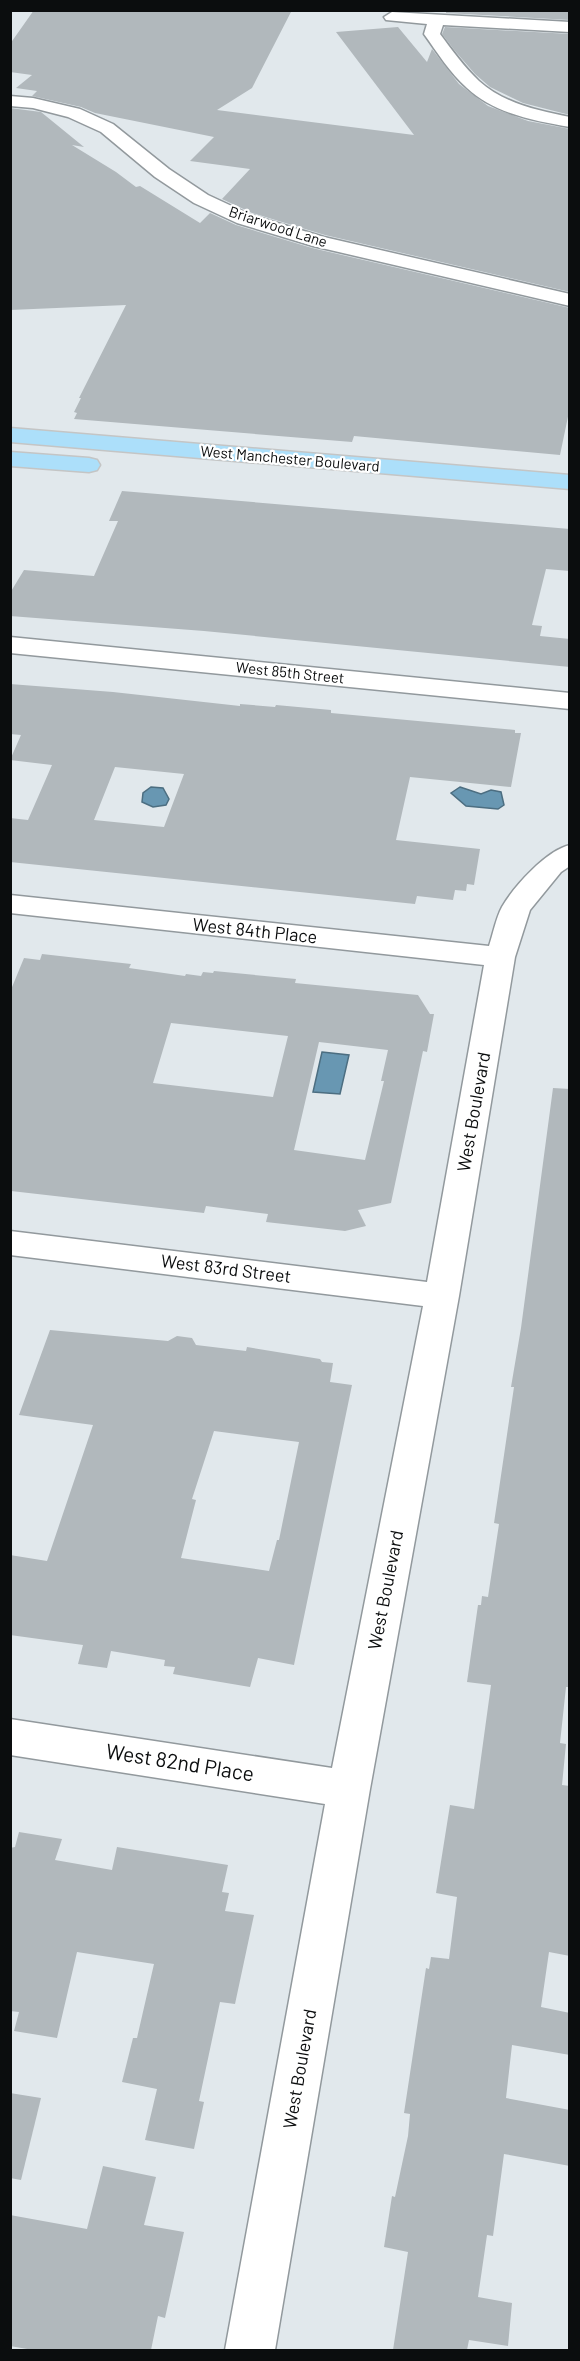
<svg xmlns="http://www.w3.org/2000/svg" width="580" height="2361" viewBox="0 0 580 2361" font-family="Barlow,sans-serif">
<rect width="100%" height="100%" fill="#e1e8ec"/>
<!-- water -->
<g fill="#6897b2" stroke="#4c6e81" stroke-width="1.5">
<polygon points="151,787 163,788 169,799 166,805 153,807 142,802 143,793"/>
<polygon points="460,787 481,794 491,790 501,792 504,805 498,809 466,806 451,793"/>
<polygon points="322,1052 349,1055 340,1094 313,1092"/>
</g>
<!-- building -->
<g fill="#b1b8bc" fill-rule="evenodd">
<polygon points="34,10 292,10 252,88 217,110 414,135 336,32 398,27 427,62 432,49 459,84 488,106 528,121 570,129 570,292 325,235 252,213 222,199 250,169 190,161 214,137 95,113 81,107 32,96 37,91 16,88 32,75 10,72 10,44"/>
<polygon points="446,10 570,10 570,20 446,13"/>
<polygon points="445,27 570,34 570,115 523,103 490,87 475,74 455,51 442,34"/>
<polygon points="10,108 41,112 84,147 72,145 116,172 136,187 140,186 200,223 210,213 236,225 312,248 570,308 570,407 560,455 354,436 352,442 74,419 77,413 74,412 81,398 79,398 126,305 10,310"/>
<polygon points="122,491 570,529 570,571 546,569 532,625 542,626 540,636 570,639 570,667 204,631 10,616 10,593 24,570 94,576 118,521 109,521"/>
<path d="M10 684 113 692 240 706V704L275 707 276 705 331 710V713L515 730V733H521L511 787 410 777 396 840 480 849 474 885 467 884 466 891 455 890 453 900 417 896 415 904 10 862V818L28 820 52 765 10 760 21 735 10 734ZM115 767 184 774 164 827 94 820Z"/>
<path d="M42 954 131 964 129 968 185 976 186 974 201 976 203 972 213 973 214 971 296 979 295 983 418 995 430 1014H434L427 1052 423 1051 391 1203 358 1210 366 1226 345 1231 266 1222 268 1214 206 1206 204 1213 11 1191 10 992 24 958 40 960ZM171 1023 288 1036 273 1097 153 1083ZM319 1042 388 1050 381 1081H384L365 1160 294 1150Z"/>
<polygon points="553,1088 570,1089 570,1687 566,1687 560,1743 566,1744 562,1785 570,1786 570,1956 549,1952 541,2007 570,2013 570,2055 512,2045 506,2098 570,2110 570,2166 504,2154 493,2236 487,2235 478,2297 512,2303 508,2346 469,2340 467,2350 393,2350 408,2252 384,2247 392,2196 395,2197 408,2136 410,2114 404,2113 426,1968 429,1969 431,1957 449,1959 457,1897 436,1893 450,1805 474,1809 491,1685 467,1682 478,1605 481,1605 482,1596 488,1597 499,1524 494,1523 514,1387 511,1387 521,1328"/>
<path d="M50 1330 168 1341 177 1336 192 1338 196 1345 246 1351 247 1347 320 1359 322 1362 333 1363 330 1382 352 1385 294 1665 258 1658 250 1687 173 1674 175 1667 164 1666 165 1660 111 1651 107 1668 78 1664 83 1645 10 1635V1555L47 1561 93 1425 19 1415ZM214 1431 299 1442 279 1540H277L269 1571 181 1558 196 1500 192 1499Z"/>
<polygon points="19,1832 62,1839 55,1860 112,1870 117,1847 228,1865 222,1892 229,1893 225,1911 254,1915 235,2004 220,2002 199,2101 204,2102 194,2149 145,2140 157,2089 122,2082 133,2038 137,2038 154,1964 77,1952 57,2038 14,2031 19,2012 10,2011 10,1848 15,1847"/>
<polygon points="10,2093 41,2098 21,2180 10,2178"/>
<polygon points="103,2166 156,2177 144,2225 184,2232 165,2318 158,2316 151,2350 33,2350 10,2346 10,2215 87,2229"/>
</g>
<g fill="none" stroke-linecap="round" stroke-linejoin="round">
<!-- minor casing -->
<g stroke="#92999d" stroke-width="3">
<g id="minor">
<path d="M392 12 570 22V32L443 25 440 34C452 50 464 67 479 81 503 103 539 111 570 117V127C535 121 493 113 467 88 450 73 437 52 424 34L427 24 386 20 384 17Z"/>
<polygon points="10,96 33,98 80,109 113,124 169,169 208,195 251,215 324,237 570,294 570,306 313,246 237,223 194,203 155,177 101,132 68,117 33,108 10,106"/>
<polygon points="10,637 570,693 570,709 10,653"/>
<path d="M570 845V866L561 872 530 910 515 957 459 1296 370 1789 275 2350H225L325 1804 10 1755V1719L332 1768 423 1306 10 1255V1231L427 1282 484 965 10 913V895L489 946C493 934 496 918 502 907 514 886 547 850 570 845Z"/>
</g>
</g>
<!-- major casing -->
<g stroke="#c4c5c5" stroke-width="3">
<g id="major">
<polygon points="10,428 570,475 570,489 10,442"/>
<polygon points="10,452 89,458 97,460 100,465 97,470 89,472 10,466"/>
</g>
</g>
<!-- minor -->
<use href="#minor" fill="#fff" fill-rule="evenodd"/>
<!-- major -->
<use href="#major" fill="#acdffa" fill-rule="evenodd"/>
</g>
<g text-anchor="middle" stroke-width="4.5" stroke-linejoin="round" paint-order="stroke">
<!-- far-street labels -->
<g font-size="15" fill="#0b0d0e" stroke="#fff">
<text transform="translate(278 227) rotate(18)" y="5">Briarwood Lane</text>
<text transform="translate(290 459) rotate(5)" y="5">West Manchester Boulevard</text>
<text transform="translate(290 673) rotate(6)" y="5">West 85th Street</text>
</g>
<!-- street labels -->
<g font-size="18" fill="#0b0d0e" stroke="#fff">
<text transform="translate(255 931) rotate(6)" y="6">West 84th Place</text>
<text transform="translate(474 1112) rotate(-80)" y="6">West Boulevard</text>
<text transform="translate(226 1269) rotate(7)" y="6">West 83rd Street</text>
<text transform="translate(386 1590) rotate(-79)" y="6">West Boulevard</text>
<text transform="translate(300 2069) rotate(-80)" y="6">West Boulevard</text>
</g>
<!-- near-street labels -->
<g font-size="21" fill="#0b0d0e" stroke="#fff">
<text transform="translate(180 1763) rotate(9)" y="7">West 82nd Place</text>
</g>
</g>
<!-- border -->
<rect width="580" height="2361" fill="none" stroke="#0b0d0e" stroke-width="24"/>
</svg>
